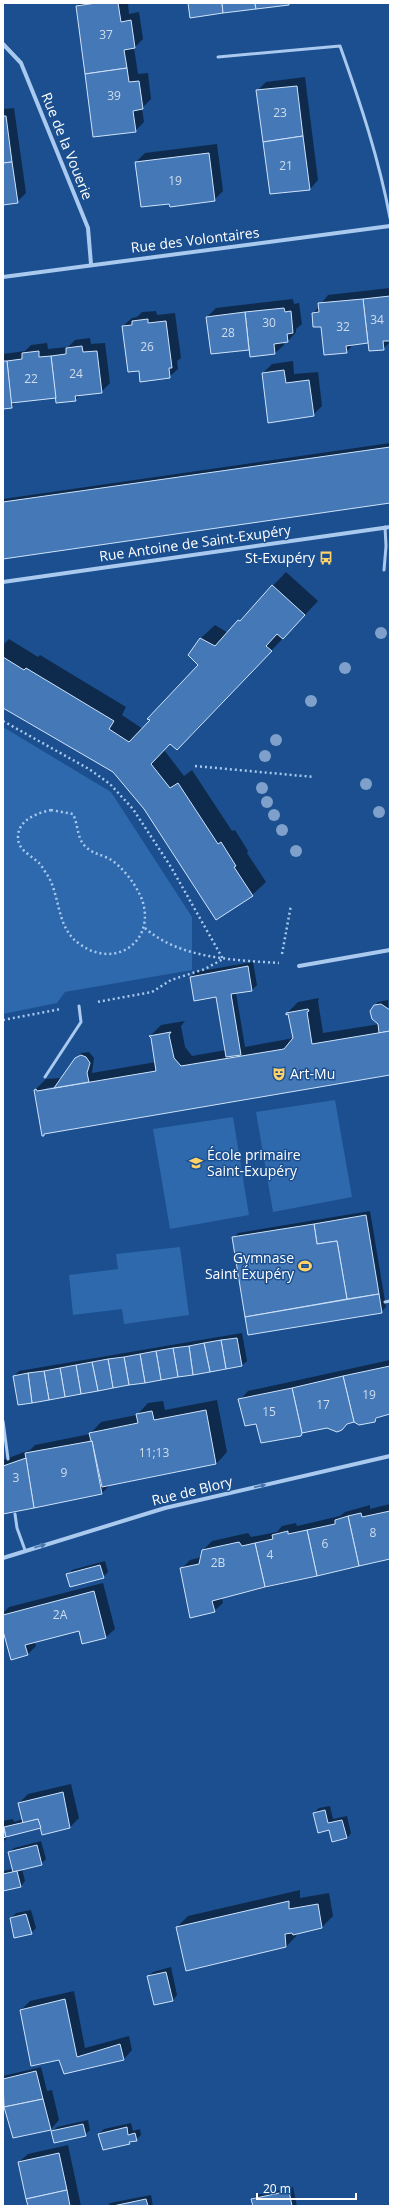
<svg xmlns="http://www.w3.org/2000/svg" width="393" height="2209" viewBox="0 0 393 2209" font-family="'Open Sans',sans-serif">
<rect width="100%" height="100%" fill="#1b4f8f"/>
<!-- green -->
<g fill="#2e69ad">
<polygon points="3,727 111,792 192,917 192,970 65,992 57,1003 3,1014"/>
<polygon points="335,1100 352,1197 273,1212 256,1112"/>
<polygon points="233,1117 249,1215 170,1229 153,1129"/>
<polygon points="180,1247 189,1315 124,1324 122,1309 73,1315 69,1275 118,1269 116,1254"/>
</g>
<!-- shadow -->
<g fill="#0007" fill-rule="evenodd">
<polygon points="80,3 128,3 129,14 139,12 143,39 134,48 138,74 148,73 151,99 142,108 144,122 135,131 77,6"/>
<polygon points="305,77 318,180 310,189 257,91 266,82"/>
<polygon points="14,108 26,193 17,202 3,204 3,109"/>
<polygon points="217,144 223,191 214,200 136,162 145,153"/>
<polygon points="390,288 390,342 383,349 368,342 354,344 346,352 313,314 328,295"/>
<polygon points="293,299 294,304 299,303 302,324 296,329 296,332 288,341 283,342 284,345 275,353 250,349 212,353 207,317 216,308"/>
<polygon points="156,311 157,315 175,313 181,358 177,361 178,369 169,377 140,370 123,326 132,318 137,317 142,312"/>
<polygon points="90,338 91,344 105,343 110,383 101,392 81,394 75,400 57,397 17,401 11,407 3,408 3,354 25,351 31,345 47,343 48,349 68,347 75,340"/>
<polygon points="293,361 294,374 318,372 322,406 313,415 263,373 272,364"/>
<polygon points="390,443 390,502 3,558 3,499"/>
<polygon points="286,572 318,601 191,736 171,743 164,750 184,776 192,770 232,831 235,830 248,851 247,853 266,882 252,895 145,808 113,771 3,707 3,645 9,639 38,657 40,655 126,707 122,715 143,729 199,665 189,655 201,638 215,625 228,633"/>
<path d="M253 962 257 985 252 990 236 993 245 1047 294 1038 289 1013H287L298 1002 319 998 318 1001 323 1033 380 1024 373 1007 378 1002 388 1000 390 1074 46 1133 44 1135 35 1090 46 1079 62 1078 81 1053 89 1052 94 1058 92 1073 156 1062 150 1036 161 1025 185 1021 181 1026 185 1047 192 1056 226 1050 217 996 191 977 195 972ZM58 1086 59 1088 46 1090V1088Z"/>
<polygon points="370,1211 386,1307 381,1312 249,1334 233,1238 238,1233"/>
<polygon points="242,1333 247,1361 242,1365 14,1376 19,1371"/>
<polygon points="390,1360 390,1413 380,1416 375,1421 356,1421 303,1432 300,1435 257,1422 240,1400 248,1391"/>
<polygon points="217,1400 227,1452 216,1464 110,1485 102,1493 3,1513 3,1460 30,1450 35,1445 90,1434 101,1422 137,1415 148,1403 163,1401 165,1410"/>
<polygon points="390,1504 390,1558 222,1598 223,1603 214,1611 181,1569 190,1560 202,1557 203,1550 212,1541 248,1533 251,1537 277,1532 282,1526 296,1523 297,1526 340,1516 345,1512 370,1505 370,1509"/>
<polygon points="105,1561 108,1572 103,1577 68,1575 72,1570"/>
<polygon points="103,1583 115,1629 106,1637 80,1630 35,1642 36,1646 27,1655 3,1627 3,1613 9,1607"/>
<polygon points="71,1784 79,1818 70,1827 41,1826 10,1835 3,1842 3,1821 13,1819 14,1822 23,1819 19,1803 28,1794"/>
<polygon points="330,1806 333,1819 347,1816 351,1833 347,1838 330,1829 314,1813 319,1808"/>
<polygon points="41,1841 46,1859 41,1864 22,1869 25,1881 21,1886 3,1890 3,1871 13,1869 9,1853 14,1848"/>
<polygon points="300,1890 300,1898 329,1893 333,1916 321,1928 296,1933 297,1935 286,1947 177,1927 188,1916"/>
<polygon points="31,1910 36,1928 31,1933 11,1918 16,1913"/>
<polygon points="171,1967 177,1995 173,2000 148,1977 153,1972"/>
<polygon points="74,1991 85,2048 129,2036 132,2050 124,2059 59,2059 21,2010 30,2001"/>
<polygon points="41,2067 47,2091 52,2090 59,2120 51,2129 13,2137 3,2098 3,2076"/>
<polygon points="88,2120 90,2130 85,2135 52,2132 57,2127"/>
<polygon points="131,2123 133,2131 140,2129 141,2135 136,2140 130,2143 104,2149 99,2134 104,2129"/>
<polygon points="68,2145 81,2206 29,2206 19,2162 28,2154"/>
<polygon points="293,2187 297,2206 254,2206 252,2199 257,2195"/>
<polygon points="151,2195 153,2206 108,2206 110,2203"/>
</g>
<!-- building -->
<g fill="#4478b7" stroke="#cfe3fa">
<polygon points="96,3 118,3 121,22 131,20 135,48 124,50 127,68 85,74 76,6"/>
<polygon points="188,3 222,3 223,13 190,18"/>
<polygon points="222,3 255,3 256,9 223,13"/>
<polygon points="255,3 289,3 289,5 256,9"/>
<polygon points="127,68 129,82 139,81 143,109 133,111 136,132 93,137 85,74"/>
<polygon points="297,86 303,136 263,142 256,90"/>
<polygon points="3,116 6,116 12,162 3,163"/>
<polygon points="303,136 310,190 270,194 263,142"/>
<polygon points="209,153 215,201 170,207 169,204 141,207 135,162"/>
<polygon points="12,162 18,203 3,205 3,163"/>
<polygon points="390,296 390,341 383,341 384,350 369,351 363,299"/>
<polygon points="363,299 368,343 346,346 347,353 324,355 321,327 313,327 312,313 319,312 318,303"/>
<polygon points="284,308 285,312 291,311 293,333 287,334 288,342 274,344 275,354 250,357 245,312"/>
<polygon points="245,312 249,350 211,354 206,317"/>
<polygon points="148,319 148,323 166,321 172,368 169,368 170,378 140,382 139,371 128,372 122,326 132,325 132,321"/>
<polygon points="82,346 83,352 97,351 102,393 75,396 76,401 56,403 51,356 66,354 66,348"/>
<polygon points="39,351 39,357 51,356 56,398 11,403 7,361 22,359 22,353"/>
<polygon points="3,361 7,361 12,408 3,409"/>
<polygon points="284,370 286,383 309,380 314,416 268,423 262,373"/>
<polygon points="390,447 390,503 3,559 3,502"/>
<polygon points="272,585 305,615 283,639 277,634 266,646 272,651 177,750 170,744 151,764 170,788 178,783 218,844 221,842 236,866 234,867 253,896 216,920 144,809 113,772 3,708 3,657 24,670 26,668 114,721 109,729 129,742 150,720 147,719 198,665 188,655 200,638 215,646 238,620 240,621"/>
<polygon points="248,966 252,991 231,994 241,1055 226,1057 216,997 194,1001 190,977"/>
<polygon points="381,1004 390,1010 390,1031 379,1033 378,1024 372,1019 370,1011 374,1005"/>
<polygon points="308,1009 309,1011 307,1012 312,1044 390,1031 390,1075 44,1134 44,1136 42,1136 34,1090 36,1089 37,1091 156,1071 151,1038 149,1036 171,1032 169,1035 174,1058 181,1066 284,1049 293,1038 288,1014 286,1015 286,1013"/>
<polygon points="81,1055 86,1057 90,1063 87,1073 89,1082 54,1088 75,1058"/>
<polygon points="366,1215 379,1294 347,1299 337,1241 317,1244 314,1224"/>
<polygon points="314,1224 317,1244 337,1241 347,1299 245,1317 232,1237"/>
<polygon points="379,1294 382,1313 248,1335 245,1317"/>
<polygon points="237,1338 242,1366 226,1369 221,1340"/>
<polygon points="221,1340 226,1369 210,1372 204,1343"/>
<polygon points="204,1343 210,1372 193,1375 189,1346"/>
<polygon points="189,1346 193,1375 178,1377 173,1348"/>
<polygon points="173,1348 178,1377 161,1380 156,1351"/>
<polygon points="156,1351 161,1380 145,1383 140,1354"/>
<polygon points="140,1354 145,1383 129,1385 124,1357"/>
<polygon points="124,1357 129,1385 113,1388 108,1359"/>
<polygon points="108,1359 113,1388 98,1391 92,1362"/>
<polygon points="92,1362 98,1391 81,1394 76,1365"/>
<polygon points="76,1365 81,1394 65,1397 60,1368"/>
<polygon points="390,1366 390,1414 376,1418 375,1422 359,1425 354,1422 343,1376"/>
<polygon points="60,1368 65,1397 49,1400 44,1371"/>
<polygon points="44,1371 49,1400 32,1403 28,1373"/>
<polygon points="28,1373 32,1403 18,1405 13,1376"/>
<polygon points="343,1376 354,1422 347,1424 342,1430 337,1432 327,1428 302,1433 292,1388"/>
<polygon points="292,1388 302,1433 301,1436 261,1443 256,1424 245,1426 238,1399"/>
<polygon points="206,1410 216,1464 102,1487 92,1441 91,1441 89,1433 138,1423 136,1414 152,1411 154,1420"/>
<polygon points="92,1441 102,1494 34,1508 25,1453"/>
<polygon points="26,1458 34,1508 3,1514 3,1466"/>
<polygon points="390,1511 390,1559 359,1566 348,1516 361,1513 362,1517"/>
<polygon points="348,1516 359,1566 317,1576 307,1530 335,1524 335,1520"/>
<polygon points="307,1530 317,1576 265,1587 255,1543 273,1539 272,1535 288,1531 288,1534"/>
<polygon points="239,1542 242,1546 255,1543 265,1587 212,1601 215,1612 190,1618 180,1568 199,1564 202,1550"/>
<polygon points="100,1565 104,1578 70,1587 66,1574"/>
<polygon points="94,1591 106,1638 82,1644 79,1631 25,1645 28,1655 11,1660 3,1631 3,1615"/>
<polygon points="63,1792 70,1828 42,1835 38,1819 23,1823 18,1803"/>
<polygon points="325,1810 328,1823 342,1820 347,1838 332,1842 329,1830 318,1833 313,1813"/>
<polygon points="38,1819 41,1828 6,1837 4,1827"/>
<polygon points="3,1827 6,1837 3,1838"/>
<polygon points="37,1845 42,1865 13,1872 8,1852"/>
<polygon points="17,1871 21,1887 3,1891 3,1874"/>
<polygon points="289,1901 289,1909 318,1904 322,1928 293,1935 292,1933 285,1934 286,1947 186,1971 176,1927"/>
<polygon points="26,1914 32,1934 14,1938 10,1918"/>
<polygon points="166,1972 173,2001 154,2005 147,1976"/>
<polygon points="65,1999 77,2057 120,2044 124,2060 64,2074 59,2060 31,2066 20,2010"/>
<polygon points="36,2071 43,2099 4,2107 3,2079"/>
<polygon points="43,2099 51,2130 13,2138 4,2107"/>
<polygon points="83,2124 86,2136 54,2143 51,2131"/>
<polygon points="127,2127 128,2135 135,2133 137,2141 129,2142 130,2144 103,2150 98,2134"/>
<polygon points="59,2153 67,2190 26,2199 18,2162"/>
<polygon points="67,2190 70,2206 28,2206 26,2199"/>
<polygon points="289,2191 292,2206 253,2206 251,2199"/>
<polygon points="146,2199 148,2206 113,2206"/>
</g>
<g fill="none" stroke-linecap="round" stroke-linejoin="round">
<!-- path -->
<g stroke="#a9c9ee" stroke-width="2.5" stroke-dasharray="2 3" stroke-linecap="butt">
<polyline points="3,721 89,769 110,784 133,809 171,867 223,959 205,969 171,980 152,992 97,1002"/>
<polyline points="195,766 314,777"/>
<path d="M51 810 73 814C78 824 77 837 84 845 91 853 99 854 108 858 122 866 134 882 141 897 158 939 117 970 81 945 56 929 61 898 48 876 45 872 42 866 39 863 31 855 17 850 18 836 19 819 38 813 51 810Z"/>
<path d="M145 928C180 959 235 960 279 963"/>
<polyline points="282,954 291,905"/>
<polyline points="3,1020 61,1009"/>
</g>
<!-- lane -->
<g stroke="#a9c9ee" stroke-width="3">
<path d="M218 57 340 46C360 102 379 159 390 218"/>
<polyline points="384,570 386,546 385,527"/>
<polyline points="45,1077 81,1022 79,1006"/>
<polyline points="385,1302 390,1301"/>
<polyline points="3,1421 8,1459"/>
<polyline points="15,1514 17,1528 25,1550"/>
</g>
<!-- street -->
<g stroke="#a9c9ee" stroke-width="4">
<polyline points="3,44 21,63 88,228 91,264"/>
<polyline points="3,277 390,226"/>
<polyline points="3,582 390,527"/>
<polyline points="299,966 390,950"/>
<polyline points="3,1558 165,1508 390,1456"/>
</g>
</g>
<!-- trees -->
<g fill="#7ea0ca">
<circle cx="381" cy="633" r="6"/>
<circle cx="345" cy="668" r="6"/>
<circle cx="311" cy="701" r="6"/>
<circle cx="276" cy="740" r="6"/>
<circle cx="265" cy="756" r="6"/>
<circle cx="366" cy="784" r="6"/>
<circle cx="262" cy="788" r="6"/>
<circle cx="267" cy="802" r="6"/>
<circle cx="379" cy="812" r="6"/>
<circle cx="274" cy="815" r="6"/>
<circle cx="282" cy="830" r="6"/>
<circle cx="296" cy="851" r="6"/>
</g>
<!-- one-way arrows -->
<defs><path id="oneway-solid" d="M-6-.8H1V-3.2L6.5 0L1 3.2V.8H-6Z"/></defs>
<g fill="#4674ac">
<use href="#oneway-solid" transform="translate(260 1486) rotate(-13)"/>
<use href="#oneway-solid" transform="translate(40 1546) rotate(-17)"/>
</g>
<!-- icons -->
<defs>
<g id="bus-bare" transform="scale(1.08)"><path d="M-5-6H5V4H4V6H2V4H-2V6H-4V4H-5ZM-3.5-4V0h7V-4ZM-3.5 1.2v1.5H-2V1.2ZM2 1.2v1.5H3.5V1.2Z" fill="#ffd166" stroke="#1b4f8f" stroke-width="2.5" paint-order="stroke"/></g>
<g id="theatre-bare" transform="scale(1.08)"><path d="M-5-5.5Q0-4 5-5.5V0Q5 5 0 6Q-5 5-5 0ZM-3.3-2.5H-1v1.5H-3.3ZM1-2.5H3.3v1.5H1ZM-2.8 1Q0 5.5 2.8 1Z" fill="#ffd166" stroke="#1b4f8f" stroke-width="2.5" paint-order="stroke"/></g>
<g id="school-bare" transform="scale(1.08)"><path d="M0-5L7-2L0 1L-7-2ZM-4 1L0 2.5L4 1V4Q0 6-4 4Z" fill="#ffd166" stroke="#1b4f8f" stroke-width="2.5" paint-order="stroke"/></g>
<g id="stadium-bare" transform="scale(1.08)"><path d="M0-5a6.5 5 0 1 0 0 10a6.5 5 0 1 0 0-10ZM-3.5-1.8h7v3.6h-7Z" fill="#ffd166" stroke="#1b4f8f" stroke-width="2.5" paint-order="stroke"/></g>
</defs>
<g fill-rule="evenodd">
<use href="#bus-bare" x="326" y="558"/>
<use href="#theatre-bare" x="279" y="1074"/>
<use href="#school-bare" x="196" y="1163"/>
<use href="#stadium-bare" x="305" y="1266"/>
</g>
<g text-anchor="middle" stroke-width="3" stroke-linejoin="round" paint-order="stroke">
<!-- number labels -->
<g font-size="12" fill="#d0dded">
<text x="106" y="39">37</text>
<text x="114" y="100">39</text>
<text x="280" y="117">23</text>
<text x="286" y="170">21</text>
<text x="175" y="185">19</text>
<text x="377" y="324">34</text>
<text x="269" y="327">30</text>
<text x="343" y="331">32</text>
<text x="228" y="337">28</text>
<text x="147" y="351">26</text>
<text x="76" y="378">24</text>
<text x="31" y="383">22</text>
<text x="369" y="1399">19</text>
<text x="323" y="1409">17</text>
<text x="269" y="1416">15</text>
<text x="154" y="1457">11;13</text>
<text x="64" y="1477">9</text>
<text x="16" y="1482">3</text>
<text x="373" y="1537">8</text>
<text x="325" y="1548">6</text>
<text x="270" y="1559">4</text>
<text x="218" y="1567">2B</text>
<text x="60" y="1619">2A</text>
</g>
<!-- street labels -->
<g font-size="14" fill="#fff" stroke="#1b4f8f">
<text transform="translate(67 146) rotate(68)" y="5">Rue de la Vouerie</text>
<text transform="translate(195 240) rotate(-7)" y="5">Rue des Volontaires</text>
<text transform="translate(195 543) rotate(-8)" y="5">Rue Antoine de Saint-Exupéry</text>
<text transform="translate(192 1491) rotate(-14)" y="5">Rue de Blory</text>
</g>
<!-- poi labels -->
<g font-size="14" fill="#fff" stroke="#1b4f8f" text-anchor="end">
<text x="315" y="563">St-Exupéry</text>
<text x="290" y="1079" text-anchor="start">Art-Mu</text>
<text x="207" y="1160" text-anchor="start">École primaire<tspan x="207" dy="16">Saint-Exupéry</tspan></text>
<text x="294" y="1263">Gymnase<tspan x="294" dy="16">Saint Éxupéry</tspan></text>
</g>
</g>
<!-- border -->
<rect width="393" height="2209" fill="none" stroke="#ffffff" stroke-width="8"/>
<!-- scale -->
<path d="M257 2193v6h99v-6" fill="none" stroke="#ffffff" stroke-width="2"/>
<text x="263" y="2193" font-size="12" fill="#ffffff" stroke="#1b4f8f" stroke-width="3" paint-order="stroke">20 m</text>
</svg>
